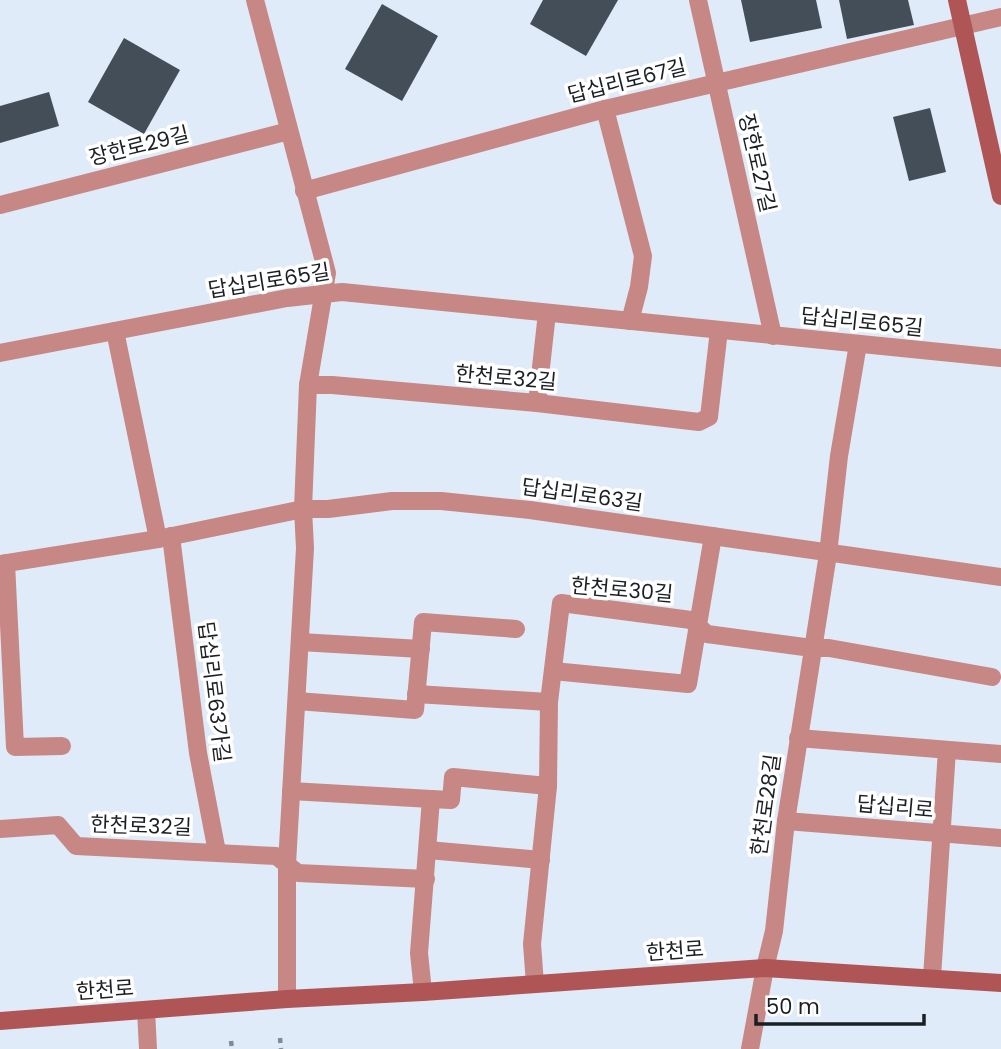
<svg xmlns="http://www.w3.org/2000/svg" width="1001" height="1049" viewBox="0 0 1001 1049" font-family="Poppins,'Noto Sans KR',sans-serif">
<rect width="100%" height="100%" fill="#dfebf9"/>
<!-- building -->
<g fill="#444e59">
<polygon points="543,0 618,0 586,56 530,24"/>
<polygon points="741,0 816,0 822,28 750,42"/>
<polygon points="839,0 908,0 914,25 847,39"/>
<polygon points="382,4 438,36 402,101 345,69"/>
<polygon points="124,38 180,70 144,134 88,102"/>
<polygon points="49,92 59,126 0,143 0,106"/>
<polygon points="930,108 946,172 909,181 893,117"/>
</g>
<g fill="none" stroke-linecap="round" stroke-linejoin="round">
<!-- path -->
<g stroke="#818993" stroke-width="4.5" stroke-dasharray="5 5" stroke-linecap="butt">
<polyline points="280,1038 281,1049"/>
<polyline points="231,1041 232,1049"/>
</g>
<!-- street -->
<g stroke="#c68785" stroke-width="18">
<polyline points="255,0 327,273 308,385 303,509 305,548 287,864 287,999"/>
<polyline points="698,0 773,336"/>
<polyline points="605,109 643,256 639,287 630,321"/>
<polyline points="304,191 605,109 1001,17"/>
<polyline points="0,205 289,131"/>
<polyline points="115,331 158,539"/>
<polyline points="0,353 287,298 342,292 1001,358"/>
<polyline points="308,385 332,385 537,403 699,422 709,417 719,330"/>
<polyline points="537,403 547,313"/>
<polyline points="171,536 198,753 217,852"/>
<polyline points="6,563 15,747 62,746"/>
<polyline points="0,564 158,539 303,509 328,509 392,501 441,501 530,510 1001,577"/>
<polyline points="300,642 421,649"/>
<polyline points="553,671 688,684 713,536"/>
<polyline points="416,694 549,702"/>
<polyline points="297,701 415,710 423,622 516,629"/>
<polyline points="798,738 1001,754"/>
<polyline points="291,791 431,799"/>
<polyline points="786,821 1001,838"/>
<polyline points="0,829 58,825 76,846 276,856 298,873 426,879"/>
<polyline points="428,850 541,860"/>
<polyline points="932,977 947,750"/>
<polyline points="535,984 532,944 548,786 549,702 561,603 691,620 707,634 812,648 829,648 992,677"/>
<polyline points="423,992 419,953 431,799 451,800 453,777 548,786"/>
<polyline points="146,1010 148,1049"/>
<polyline points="750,1049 765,968 774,931 786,821 828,554 839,456 858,344"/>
</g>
<!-- secondary -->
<g stroke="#af5555" stroke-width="18">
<polyline points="957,0 1001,196"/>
<polyline points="0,1021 287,999 423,992 765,968 1001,983"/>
</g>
</g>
<g text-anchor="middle" stroke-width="7" stroke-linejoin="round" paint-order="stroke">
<!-- street labels -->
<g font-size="21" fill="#1a1f24" stroke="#fff">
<text transform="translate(627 81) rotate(-14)" y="7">답십리로67길</text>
<text transform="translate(139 146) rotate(-14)" y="7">장한로29길</text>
<text transform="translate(757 163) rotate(77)" y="7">장한로27길</text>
<text transform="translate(269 281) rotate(-9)" y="7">답십리로65길</text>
<text transform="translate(862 322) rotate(6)" y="7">답십리로65길</text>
<text transform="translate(506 378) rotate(5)" y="7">한천로32길</text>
<text transform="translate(582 495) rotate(8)" y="7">답십리로63길</text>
<text transform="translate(622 590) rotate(5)" y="7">한천로30길</text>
<text transform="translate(214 692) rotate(83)" y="7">답십리로63가길</text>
<text transform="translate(766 805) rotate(-82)" y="7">한천로28길</text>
<text transform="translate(895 807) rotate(5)" y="7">답십리로</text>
<text transform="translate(141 826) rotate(2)" y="7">한천로32길</text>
<text transform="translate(675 951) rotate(-4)" y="7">한천로</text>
<text transform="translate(105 990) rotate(-4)" y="7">한천로</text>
</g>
</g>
<!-- scale -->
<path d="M756 1014v10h168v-10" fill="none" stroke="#1a1f24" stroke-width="3.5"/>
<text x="766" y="1014" font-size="21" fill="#1a1f24" stroke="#ffffff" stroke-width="5" paint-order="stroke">50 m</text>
</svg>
